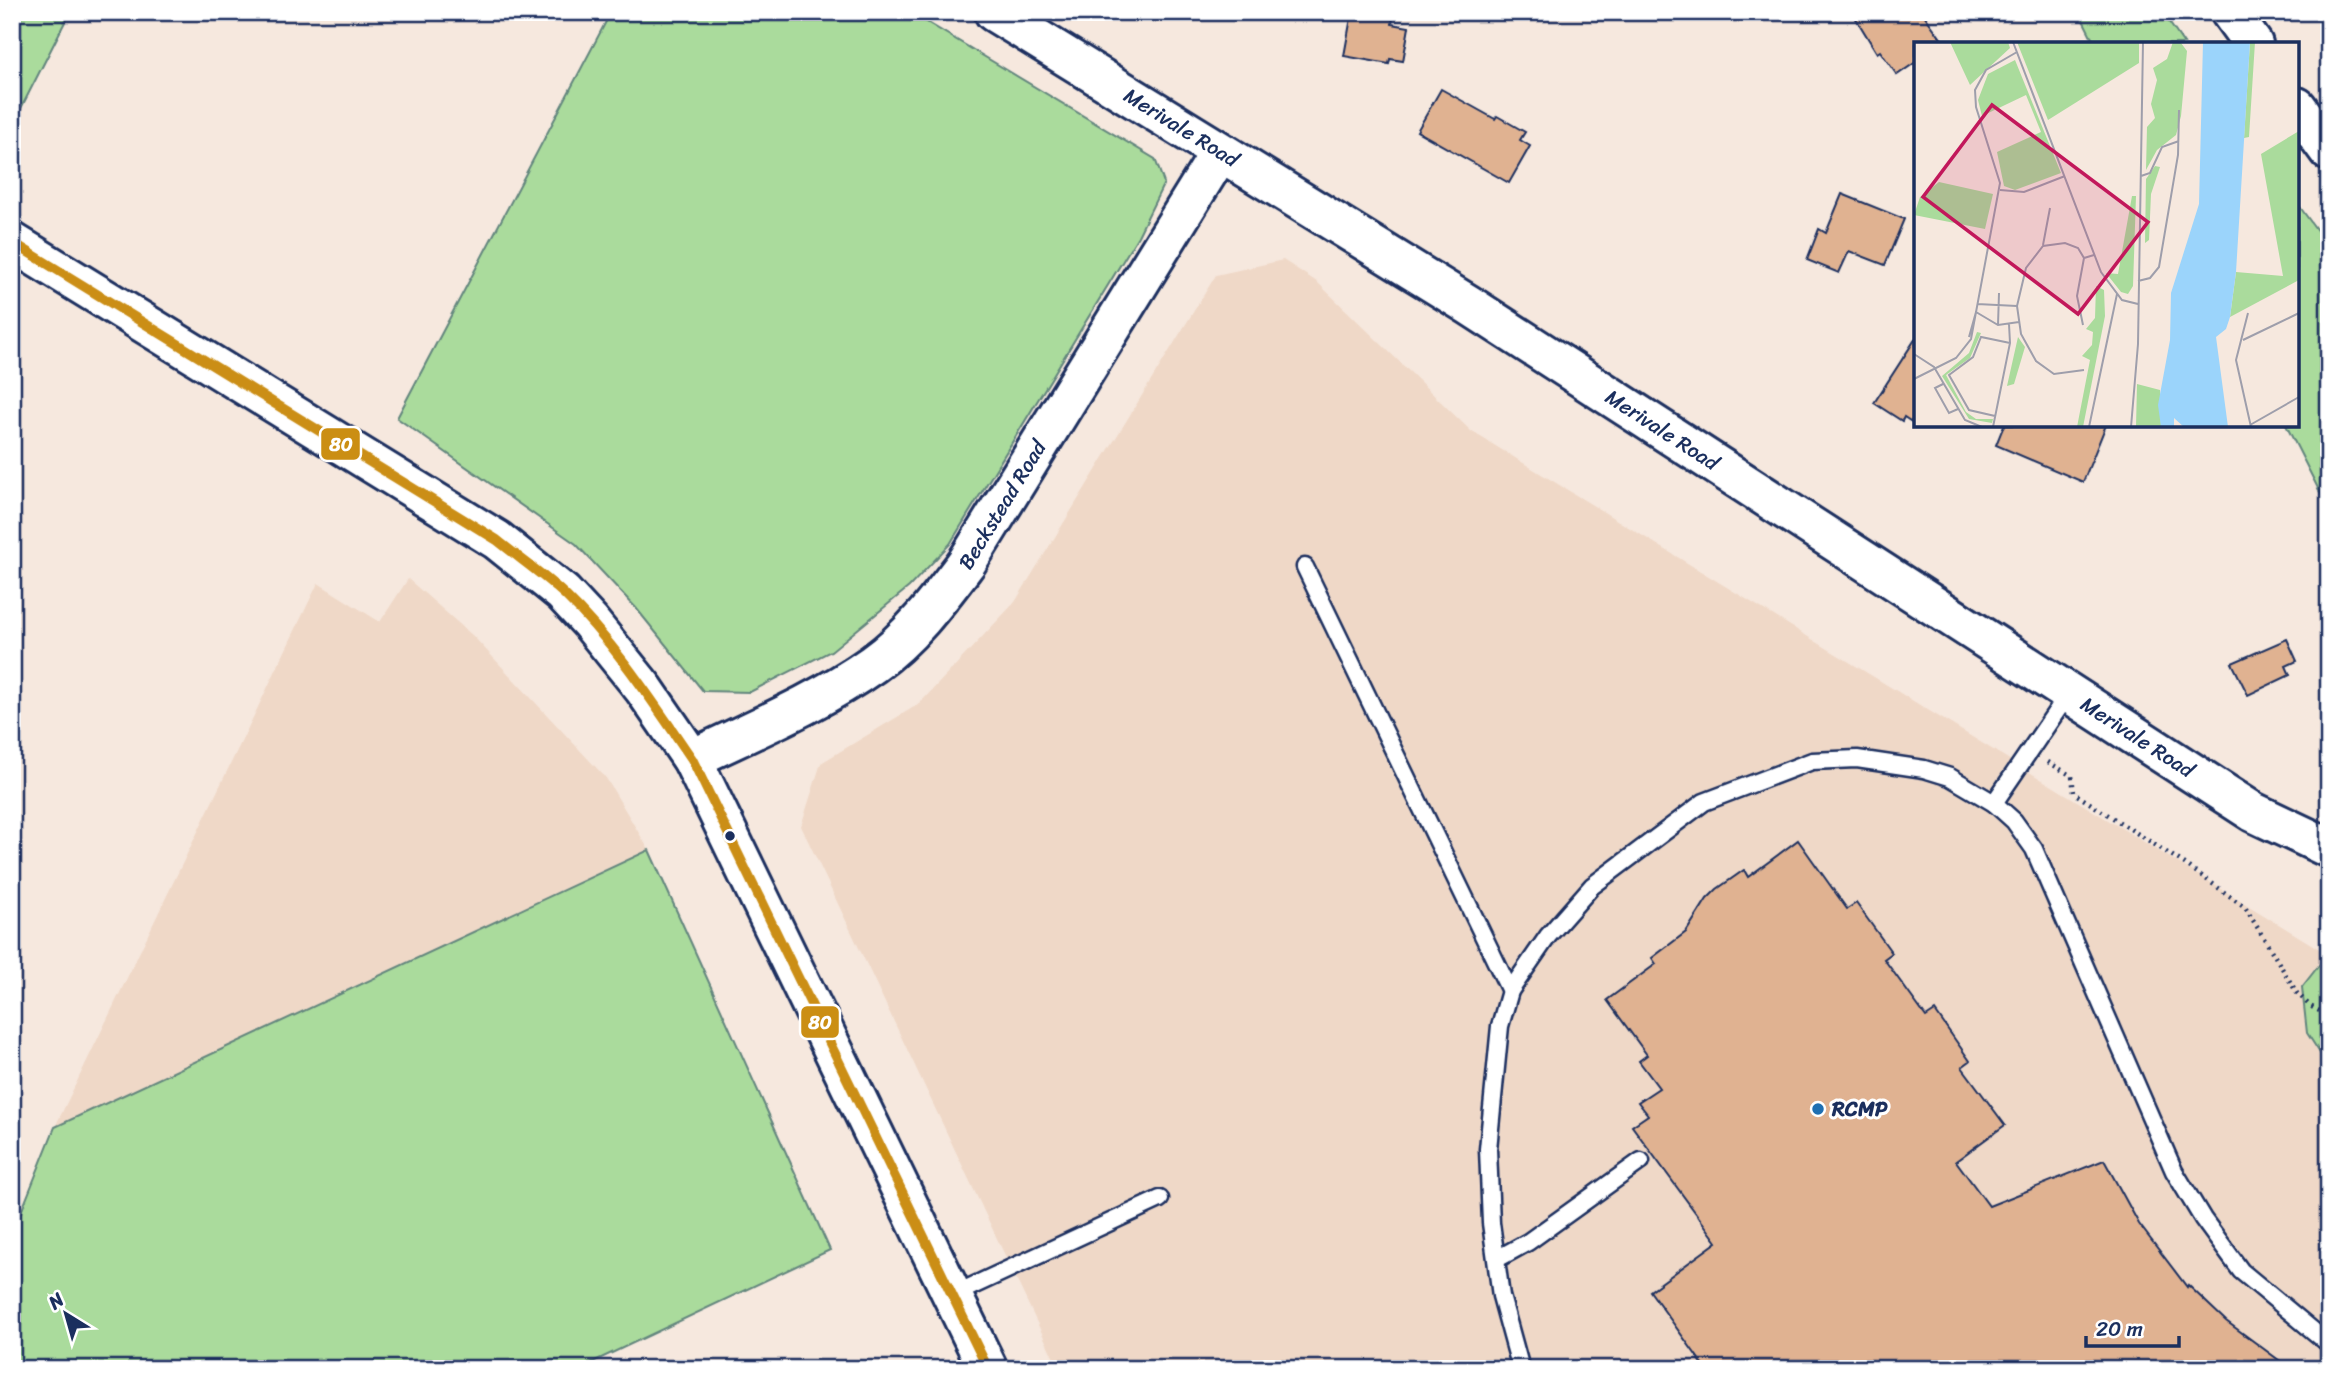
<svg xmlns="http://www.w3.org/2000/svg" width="2341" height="1381" viewBox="0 0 2341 1381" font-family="Sriracha,sans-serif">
<rect width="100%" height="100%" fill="#f6e8de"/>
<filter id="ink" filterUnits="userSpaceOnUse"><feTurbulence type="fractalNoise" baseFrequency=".0143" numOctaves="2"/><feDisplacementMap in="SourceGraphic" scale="14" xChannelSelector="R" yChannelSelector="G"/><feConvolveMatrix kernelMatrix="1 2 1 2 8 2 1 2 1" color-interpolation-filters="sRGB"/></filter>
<g filter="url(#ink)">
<!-- built -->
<g fill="#efd8c7">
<polygon points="1283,260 1317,282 1471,431 2329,955 2329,1369 1059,1369 801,826 821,763 919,704 1015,602 1216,275"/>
<polygon points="408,579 473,636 606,778 649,850 55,1127 318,583 380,622"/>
</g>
<!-- green -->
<g fill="#aadb9c" stroke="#62857d" stroke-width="2">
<polygon points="12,12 70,12 12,126"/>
<polygon points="611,12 910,12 1155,159 1164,183 1138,236 950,544 909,587 831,651 750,692 703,691 636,608 576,544 397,418"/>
<polygon points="2079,12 2162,12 2184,44 2095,44"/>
<polygon points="2297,203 2329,247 2329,510 2286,425 2297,425"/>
<polygon points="649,850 830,1250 578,1369 12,1369 12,1235 55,1127"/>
<polygon points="2329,959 2329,1067 2307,1033 2302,987 2320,964"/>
</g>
<!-- building -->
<g fill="#e0b291" stroke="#1b2f5e" stroke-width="2">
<polygon points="1352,12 1393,17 1392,24 1409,27 1403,61 1390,59 1389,64 1344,56"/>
<polygon points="1852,12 1922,12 1945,44 1916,44 1916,62 1897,75 1880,51 1877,53"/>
<polygon points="1441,89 1495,119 1497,116 1525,132 1520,140 1530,146 1509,183 1417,131"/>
<polygon points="1842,194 1904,219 1885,265 1849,251 1839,273 1807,260 1819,229 1826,233"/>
<polygon points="1916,338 1916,425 1904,417 1902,421 1874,403"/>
<polygon points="2004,425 2106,425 2083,482 1996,445"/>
<polygon points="2287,639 2297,661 2286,666 2290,675 2248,695 2232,663"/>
<polygon points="1798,840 1847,909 1856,903 1892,953 1884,959 1926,1017 1935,1011 1970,1061 1962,1067 2005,1125 1956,1161 1989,1206 2104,1160 2139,1224 2187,1287 2188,1285 2226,1321 2291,1369 1706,1369 1650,1291 1717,1242 1632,1126 1648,1115 1638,1102 1659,1088 1639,1061 1647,1055 1607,1000 1656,964 1652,958 1686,932 1707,899 1717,889 1744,870 1748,877"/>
</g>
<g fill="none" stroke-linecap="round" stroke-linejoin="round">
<!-- service casing -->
<g stroke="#1b2f5e" stroke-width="21">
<g id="service">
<polyline points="1305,567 1510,991"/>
<polyline points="1994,803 2014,821 2034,849 2174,1171 2203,1219 2241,1271 2329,1344"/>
<polyline points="1497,1259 1528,1242 1641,1161"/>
<polyline points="953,1295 1160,1199"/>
<polyline points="1521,1369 1501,1296 1491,1223 1488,1149 1500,1026 1510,991 1548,936 1592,886 1704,802 1812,761 1857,759 1924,769 1950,777 1994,803 2069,693"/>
</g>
</g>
<!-- tertiary casing -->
<g stroke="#1b2f5e" stroke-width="44">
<g id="tertiary">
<polyline points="12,242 497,540 563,593 590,622 644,689 692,759 988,1369"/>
<path id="s1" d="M692 759C752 730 818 703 873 664 911 637 939 599 967 562L1219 154"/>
</g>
</g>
<!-- secondary casing -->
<g stroke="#1b2f5e" stroke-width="44">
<g id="secondary">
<path id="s2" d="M994 12 1469 305 2253 812 2329 848"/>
</g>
</g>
<!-- primary casing -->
<g stroke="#1b2f5e" stroke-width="44">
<g id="primary">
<polyline points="2230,12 2253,44"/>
<polyline points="2297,107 2329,151"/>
</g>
</g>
<!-- path -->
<polyline stroke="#1b2f5e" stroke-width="4.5" stroke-dasharray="2 5" stroke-linecap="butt" points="2048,762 2072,776 2074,793 2185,864 2245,907 2297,993 2310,1006 2329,1016"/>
<!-- service -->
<use href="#service" stroke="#fff" stroke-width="16"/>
<!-- tertiary -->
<use href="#tertiary" stroke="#fff" stroke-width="38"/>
<!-- secondary -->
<use href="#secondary" stroke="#fff" stroke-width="38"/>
<!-- primary -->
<use href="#primary" stroke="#fff" stroke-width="38"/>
<!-- bus-1 casing -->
<g stroke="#fff" stroke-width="16">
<path id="bus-1" d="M12 242 497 540C519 558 543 574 564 594 614 642 653 702 692 759L988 1369"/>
</g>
<!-- bus-1 -->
<use href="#bus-1" stroke="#cb8e13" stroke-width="10"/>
</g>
</g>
<!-- markers -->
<circle fill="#1b2f5e" stroke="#fff" stroke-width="2.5" cx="730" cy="836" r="6"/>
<circle fill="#1f6fb2" stroke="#fff" stroke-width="2.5" cx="1818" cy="1109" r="7"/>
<g text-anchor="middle" stroke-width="6" stroke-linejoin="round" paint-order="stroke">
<!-- street labels -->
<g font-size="21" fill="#1b2f5e" stroke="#fff">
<text dy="7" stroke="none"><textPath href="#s2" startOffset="220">Merivale Road</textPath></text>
<text dy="7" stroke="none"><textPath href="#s2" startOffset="788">Merivale Road</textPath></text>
<text dy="7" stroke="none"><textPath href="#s1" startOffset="411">Beckstead Road</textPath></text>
<text dy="7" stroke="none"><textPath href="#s2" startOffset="1354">Merivale Road</textPath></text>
</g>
<!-- poi labels -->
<g font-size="21" font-weight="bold" fill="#1b2f5e" stroke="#fff" text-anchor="start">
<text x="1832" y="1116">RCMP</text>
</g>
</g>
<!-- overview -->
<g transform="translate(1914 42)">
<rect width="385" height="385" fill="#f6e8de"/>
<path d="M36 0H94L96 6 56 43ZM103 0H225V21L134 78ZM259 0 267 1 273 9 267 74 262 93 243 108 232 128 233 85 241 76 237 62 243 38 239 26 253 17ZM336 0H341L335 95 330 96ZM101 18 147 131 101 148 90 144 83 110 127 90 112 53 68 74 64 58 74 32ZM385 89V238L316 275 322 230 369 234 347 112ZM241 124 246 125 237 152 235 198 231 201 232 137ZM25 140 79 152 71 187 0 173 6 155ZM218 154H222L219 244 214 252 207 250 192 231 204 232ZM182 244 190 248 191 274 169 385H163L176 318 168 314 178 303 179 290 172 287 181 276ZM63 290 67 291 56 316 32 333 52 370 62 377H79L78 381 55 377 28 334 55 311ZM104 295 111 305 100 342 93 344ZM223 342 246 348 247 385H222Z" fill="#aadb9c"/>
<path d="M289 0H336L322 230 316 275 312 287 302 295 314 385H270L260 376V385H247L244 363 256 298 257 251 285 162Z" fill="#9bd4fb"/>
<path fill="none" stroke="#9e9eab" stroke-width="2" d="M99 0 187 230 208 258 224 262M227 134 236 131 248 105 265 99M86 148 110 150 151 134M129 203 136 166M224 239 236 236 245 225 264 113 265 68M63 262 103 264M62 270 84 283 105 280M334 271 322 318 337 385M84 283 85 251M169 283 163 254 170 216M55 295 62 270M329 298 385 271M0 312 20 325 51 378 68 385M170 328 140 332 122 319 107 292 103 264 112 226 129 204 151 201 164 206 170 216 180 213M0 337 42 316 57 297 86 141 62 65 61 48 72 28 103 10M29 342 21 346 35 371 44 367M81 374 55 368 35 333 59 315 67 295 96 301M336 383 385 355M79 385 96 301 95 282M175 385 203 252M217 385 224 302 229 0"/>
<path fill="#c2185b" fill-opacity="0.15" stroke="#c2185b" stroke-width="3.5" d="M78 63 234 180 164 272 9 155Z"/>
<rect width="385" height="385" fill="none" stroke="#1b2f5e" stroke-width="3.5"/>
</g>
<g stroke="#fff" stroke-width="2.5">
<rect x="320" y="427" width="41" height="34" rx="7" fill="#cb8e13"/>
<rect x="800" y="1005" width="40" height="34" rx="7" fill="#cb8e13"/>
</g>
<g font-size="19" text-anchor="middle" font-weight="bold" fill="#fff">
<text x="341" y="451">80</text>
<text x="820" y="1029">80</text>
</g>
<!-- margin -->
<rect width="2341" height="1381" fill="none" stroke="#fff" stroke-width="42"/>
<rect x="21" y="21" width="2299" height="1339" fill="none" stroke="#1b2f5e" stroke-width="2.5" filter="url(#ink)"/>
<!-- north arrow -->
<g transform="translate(66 1314) rotate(323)" stroke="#ffffff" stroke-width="5" paint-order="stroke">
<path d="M0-5L12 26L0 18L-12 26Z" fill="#1b2f5e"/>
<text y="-10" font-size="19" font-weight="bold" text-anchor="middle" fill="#1b2f5e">N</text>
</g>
<!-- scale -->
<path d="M2086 1336v10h93v-10" fill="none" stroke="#1b2f5e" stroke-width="3.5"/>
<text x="2096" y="1336" font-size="21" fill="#1b2f5e" stroke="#ffffff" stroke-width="5" paint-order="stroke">20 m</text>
</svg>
